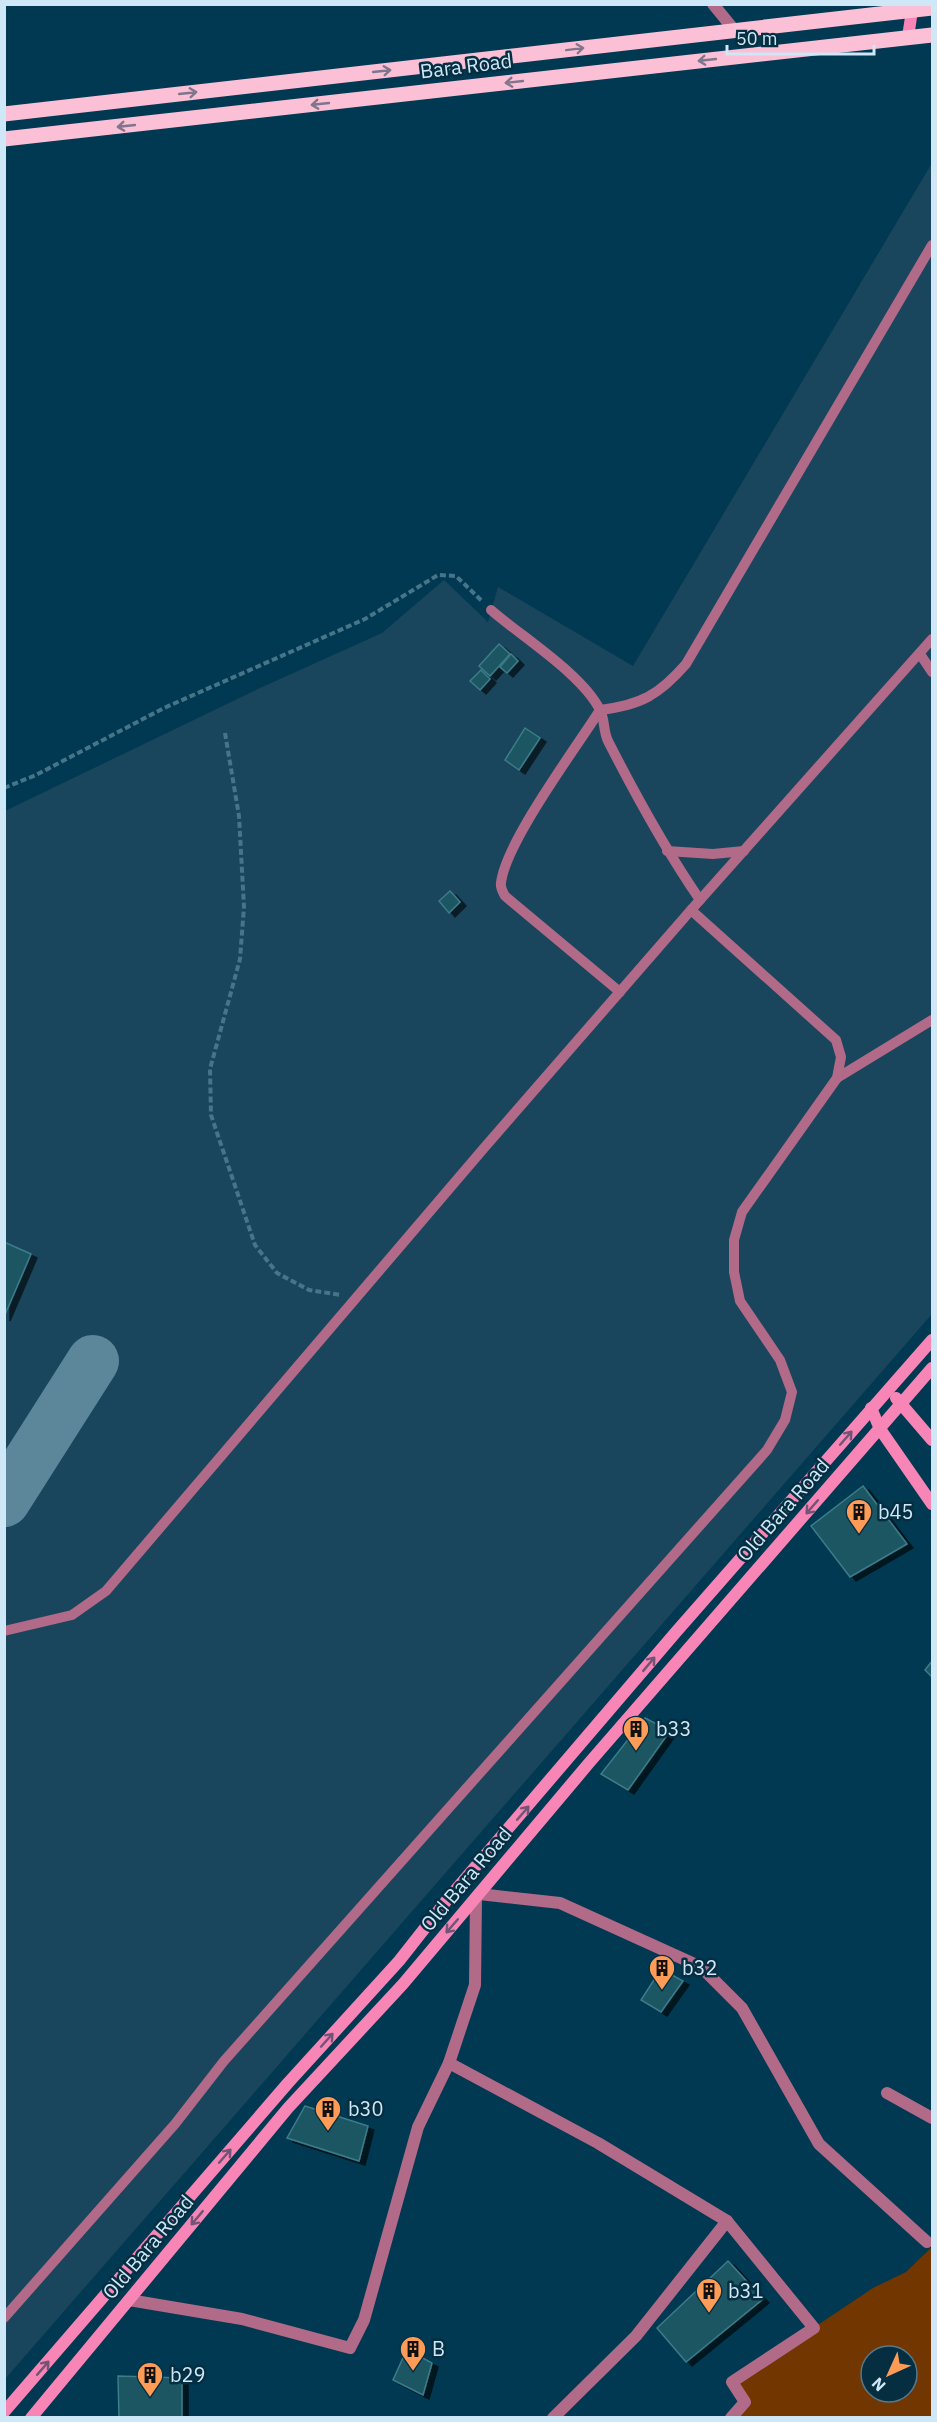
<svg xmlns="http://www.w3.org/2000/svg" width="937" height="2422" viewBox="0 0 937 2422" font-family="'IBM Plex Sans',sans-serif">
<defs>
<filter id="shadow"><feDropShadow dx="6" dy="4" stdDeviation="0" flood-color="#0009"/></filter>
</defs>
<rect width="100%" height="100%" fill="#003951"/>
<!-- built -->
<polygon fill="#19465d" points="932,163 932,1314 5,2379 5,811 260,688 382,633 444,580 488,622 498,587 633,666"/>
<!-- green -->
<path fill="#723600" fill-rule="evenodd" d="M932 2247V2417L734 2418 747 2402 734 2381 873 2288 906 2272ZM871 2356H907V2392H871Z"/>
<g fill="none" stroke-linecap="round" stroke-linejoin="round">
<!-- taxiway -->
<polyline stroke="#5c879b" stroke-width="52" points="4,1501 93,1361"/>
</g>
<!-- building -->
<g fill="#1b5764" stroke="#3c7b89" stroke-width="1.5" filter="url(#shadow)">
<polygon points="499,644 510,654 490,676 479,666"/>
<polygon points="511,654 518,661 507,673 500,667"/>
<polygon points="481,670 490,679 480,690 470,681"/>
<polygon points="525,728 540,738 519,770 505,760"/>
<polygon points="450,891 460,902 449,913 439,901"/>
<polygon points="4,1242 31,1254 4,1317"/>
<polygon points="863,1486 907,1544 850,1577 811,1526"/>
<polygon points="932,1661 932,1677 925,1670"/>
<polygon points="645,1718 670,1731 628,1790 601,1774"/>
<polygon points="661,1969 683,1981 661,2012 641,2000"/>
<polygon points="305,2106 368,2126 359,2161 287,2138"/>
<polygon points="728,2261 763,2299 686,2362 657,2328"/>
<polygon points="407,2349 432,2363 423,2395 393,2380"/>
<polygon points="118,2376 182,2378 182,2418 119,2418"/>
</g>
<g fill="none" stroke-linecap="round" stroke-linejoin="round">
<!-- path -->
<g stroke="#467489" stroke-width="4" stroke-dasharray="6 3" stroke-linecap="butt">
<polyline points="225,733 239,816 244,907 240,959 210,1069 211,1115 255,1245 277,1273 309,1290 341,1295"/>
<polyline points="4,788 36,775 164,708 365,619 438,575 456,576 483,602"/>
</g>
<!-- lane -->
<g stroke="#b16a87" stroke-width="10">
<path d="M491 610C522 637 582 674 600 710 605 719 603 731 608 741 636 796 665 849 700 900"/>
<polyline points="920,654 932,672"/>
<polyline points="667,851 713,854 744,851"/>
<path d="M620 992 505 896C503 892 500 888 501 883 505 843 576 748 600 710 641 705 659 695 686 664L932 245"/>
<polyline points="837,1078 932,1020"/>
<polyline points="4,1631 72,1615 106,1591 484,1148 691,910 932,639"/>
<polyline points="4,2318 175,2124 224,2061 767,1450 785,1420 792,1392 780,1360 740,1301 734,1272 734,1240 742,1212 837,1078 841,1057 836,1040 691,910"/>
</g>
<!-- street -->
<g stroke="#b16a87" stroke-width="12">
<polyline points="713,4 735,31"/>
<polyline points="479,1894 560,1903 701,1967 742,2008 819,2144 927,2242"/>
<polyline points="476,1898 475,1985 449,2063 598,2143 727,2221 814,2328 732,2382 745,2402 731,2418"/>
<polyline points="887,2093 932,2118"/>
<polyline points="129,2300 242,2319 350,2348 364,2320 418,2127 449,2063"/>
<polyline points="553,2418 636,2336 727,2221"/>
</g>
<!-- secondary -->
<g stroke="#f785b6" stroke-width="12">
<polyline points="908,37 913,4"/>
<polyline points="896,1398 932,1440"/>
<polyline points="871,1408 880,1429 932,1504"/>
<polyline points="4,2412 288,2083 399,1961 447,1900 676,1632 932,1340"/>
<polyline points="31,2418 288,2108 403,1984 589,1763 932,1368"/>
</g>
<!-- primary -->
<g stroke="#fbbfd6" stroke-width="15">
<polyline points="4,114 932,8"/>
<polyline points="4,139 932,35"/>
</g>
</g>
<!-- one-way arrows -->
<defs><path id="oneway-shaft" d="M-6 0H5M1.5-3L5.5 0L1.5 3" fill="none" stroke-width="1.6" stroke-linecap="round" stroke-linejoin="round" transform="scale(1.5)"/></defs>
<g stroke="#80768c">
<use href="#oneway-shaft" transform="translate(575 49) rotate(-7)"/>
<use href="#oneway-shaft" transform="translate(707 60) rotate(174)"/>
<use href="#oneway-shaft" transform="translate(382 71) rotate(-6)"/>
<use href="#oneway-shaft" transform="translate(514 82) rotate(174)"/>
<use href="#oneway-shaft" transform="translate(188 93) rotate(-6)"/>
<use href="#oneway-shaft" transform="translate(320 104) rotate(174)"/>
<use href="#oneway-shaft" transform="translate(126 126) rotate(174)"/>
</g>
<g stroke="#725576">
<use href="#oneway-shaft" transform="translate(846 1438) rotate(-49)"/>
<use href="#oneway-shaft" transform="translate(812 1507) rotate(131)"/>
<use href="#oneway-shaft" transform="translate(649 1664) rotate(-50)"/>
<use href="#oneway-shaft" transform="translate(523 1813) rotate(-49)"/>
<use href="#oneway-shaft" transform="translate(452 1926) rotate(131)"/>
<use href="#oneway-shaft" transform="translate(327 2040) rotate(-48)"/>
<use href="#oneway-shaft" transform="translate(225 2156) rotate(-49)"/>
<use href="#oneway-shaft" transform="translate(197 2218) rotate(130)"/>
<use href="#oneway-shaft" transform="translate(43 2368) rotate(-49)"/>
</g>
<!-- icons -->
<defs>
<g id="building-pin" transform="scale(1.35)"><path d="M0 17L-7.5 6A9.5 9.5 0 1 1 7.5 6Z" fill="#fe9c57" stroke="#052e41"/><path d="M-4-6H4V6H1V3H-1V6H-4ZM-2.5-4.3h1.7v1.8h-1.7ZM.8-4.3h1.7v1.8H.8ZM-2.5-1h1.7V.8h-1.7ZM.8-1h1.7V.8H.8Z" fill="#111"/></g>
</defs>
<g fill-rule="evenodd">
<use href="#building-pin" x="859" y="1512"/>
<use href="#building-pin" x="636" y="1729"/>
<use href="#building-pin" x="662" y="1968"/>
<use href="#building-pin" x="328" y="2109"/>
<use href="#building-pin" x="709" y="2291"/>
<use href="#building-pin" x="413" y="2349"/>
<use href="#building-pin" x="150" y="2375"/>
</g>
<g text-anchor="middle" stroke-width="5" stroke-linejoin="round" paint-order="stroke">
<!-- street labels -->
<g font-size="20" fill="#cee8f7" stroke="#052e41">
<text transform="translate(466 66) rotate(-7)" y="7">Bara Road</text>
<text transform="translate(783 1510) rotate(-49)" y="7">Old Bara Road</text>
<text transform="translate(466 1879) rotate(-50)" y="7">Old Bara Road</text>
<text transform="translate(148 2247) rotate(-50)" y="7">Old Bara Road</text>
</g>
<!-- poi labels -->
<g font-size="20" fill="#cee8f7" stroke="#052e41" text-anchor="start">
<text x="878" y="1519">b45</text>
<text x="656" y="1736">b33</text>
<text x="682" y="1975">b32</text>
<text x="348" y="2116">b30</text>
<text x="728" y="2298">b31</text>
<text x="432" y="2356">B</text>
<text x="170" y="2382">b29</text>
</g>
</g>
<!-- border -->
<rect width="937" height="2422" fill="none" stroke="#cee8f7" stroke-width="12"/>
<!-- north arrow -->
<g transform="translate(889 2374) rotate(225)"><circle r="28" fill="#052e41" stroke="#55788a" stroke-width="1.5"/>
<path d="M0-4.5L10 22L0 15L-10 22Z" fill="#fe9c57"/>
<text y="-9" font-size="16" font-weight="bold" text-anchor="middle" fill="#cee8f7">N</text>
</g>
<!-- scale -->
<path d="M727 45v9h147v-9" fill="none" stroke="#cee8f7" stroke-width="3"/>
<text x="736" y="45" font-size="18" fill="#cee8f7" stroke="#052e41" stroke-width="4.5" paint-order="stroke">50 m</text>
</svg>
